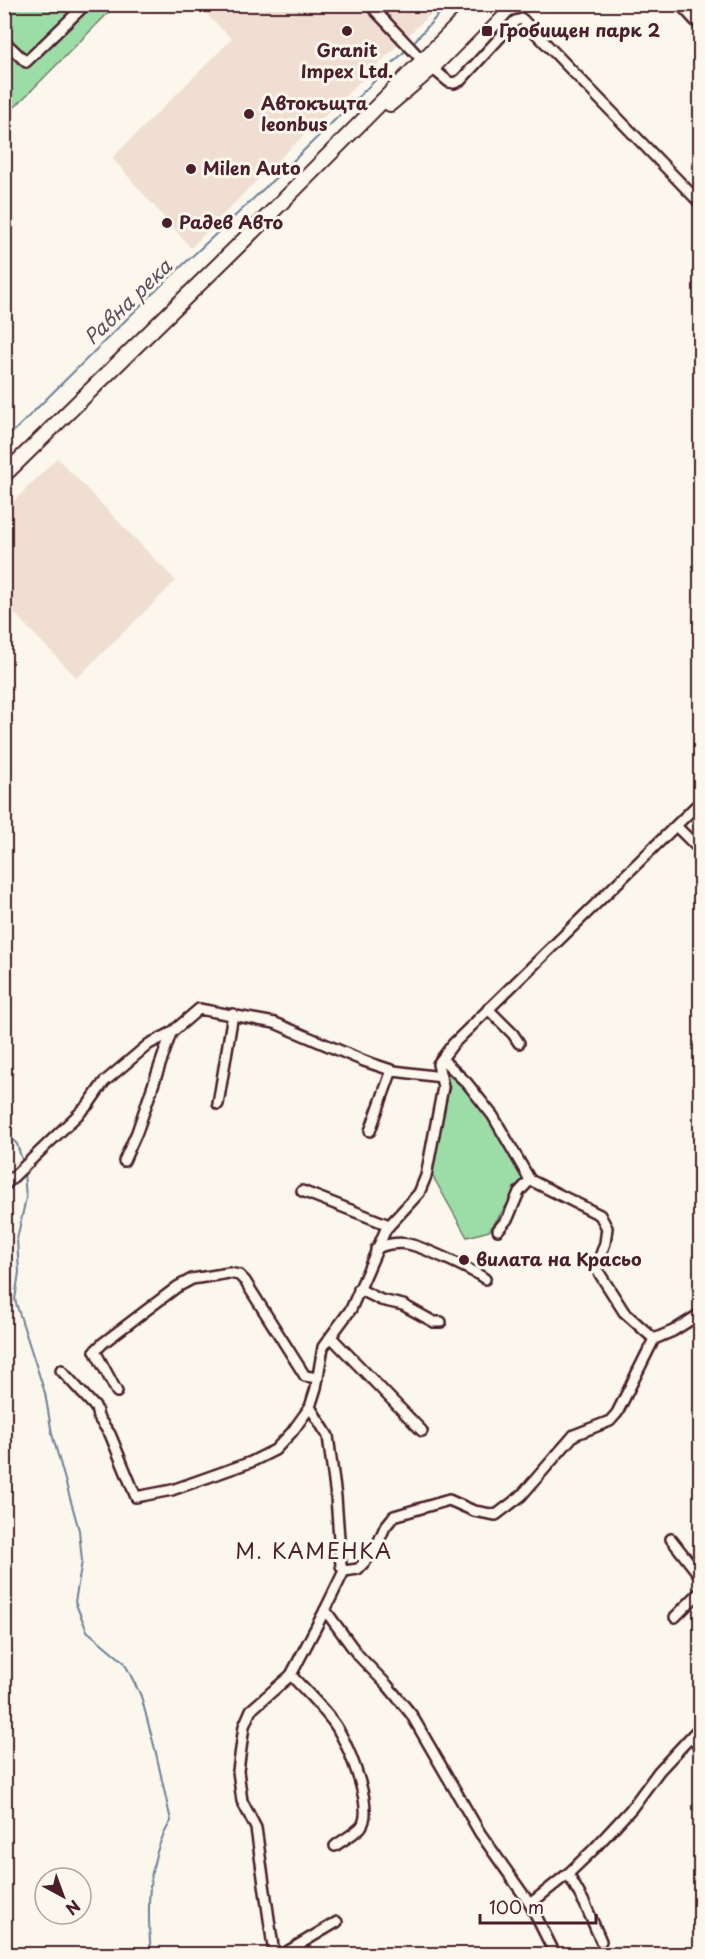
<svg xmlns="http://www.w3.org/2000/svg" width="705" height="1959" viewBox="0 0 705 1959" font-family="'Playpen Sans',sans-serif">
<rect width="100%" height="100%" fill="#fbf7ec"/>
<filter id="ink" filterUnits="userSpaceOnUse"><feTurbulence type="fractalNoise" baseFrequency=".0167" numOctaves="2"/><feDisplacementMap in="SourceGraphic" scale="12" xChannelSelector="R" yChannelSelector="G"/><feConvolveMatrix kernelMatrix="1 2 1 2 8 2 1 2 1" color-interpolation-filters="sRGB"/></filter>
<g filter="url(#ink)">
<!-- built -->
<g fill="#f1ded3">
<polygon points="197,5 440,5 249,188 191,248 112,158 232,39"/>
<polygon points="57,458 176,581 77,678 5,604 5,510"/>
</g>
<!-- green -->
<g fill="#9cdda7" stroke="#737e69" stroke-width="1.5">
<polygon points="5,5 116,5 5,117"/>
<path d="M446 1073C484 1102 499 1140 524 1180L489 1231 467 1237 431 1173 441 1114 450 1088Z"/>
</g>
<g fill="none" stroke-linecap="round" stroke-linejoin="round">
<!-- stream -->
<g stroke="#6a8198" stroke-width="2">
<polyline points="411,45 448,4"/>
<polyline points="4,441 150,296 289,165 407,49"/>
<polyline points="4,1132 17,1144 23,1163"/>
<path d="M24 1172 26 1198 17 1239 19 1272 15 1300 45 1393 52 1434 79 1530 82 1561 75 1602 87 1631 124 1662 141 1696 156 1753 171 1821C146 1861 147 1909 151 1954"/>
</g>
<!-- minor casing -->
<g stroke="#4a1f2b" stroke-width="14">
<g id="minor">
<polyline points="369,4 422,60 449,82 454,83 461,80 515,21 522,19 700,203"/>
<polyline points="680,4 700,26"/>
<polyline points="4,41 26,62 86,4"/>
<polyline points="700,802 453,1044 438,1064 443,1087 426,1176 419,1193 386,1229 351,1309 323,1347 316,1388 310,1407 328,1436 336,1497 341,1566 344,1571 358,1569 374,1552 385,1527 394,1516 449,1500 474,1511 496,1515 521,1496 574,1435 610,1421 617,1413 654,1339 673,1331 700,1314"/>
<polyline points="676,826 700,850"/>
<polyline points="488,1009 513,1034 519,1043"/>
<polyline points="442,1059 467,1083 493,1116 530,1180 600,1215 607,1228 605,1243 596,1268 624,1312 654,1339"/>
<polyline points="218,1104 233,1014"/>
<polyline points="370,1131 392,1070"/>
<polyline points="124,1161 137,1132 171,1033"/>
<polyline points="4,1186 88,1105 104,1082 149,1044 171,1033 199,1009 275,1023 364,1061 394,1071 441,1077"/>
<polyline points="302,1191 389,1225"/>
<polyline points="498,1230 508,1218 519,1192 530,1180"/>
<path d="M376 1249C384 1244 398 1242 408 1244 423 1247 473 1270 485 1279"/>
<polyline points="359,1289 381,1300 403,1305 434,1322 441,1322"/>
<polyline points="331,1337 422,1431"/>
<polyline points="61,1370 96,1408 98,1417 110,1434 136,1497 172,1490 251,1462 275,1450 292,1432 310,1407"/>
<polyline points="117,1392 95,1351 103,1343 177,1287 192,1279 229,1273 239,1275 245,1281 305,1376 318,1378"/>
<polyline points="671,1539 700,1576"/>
<polyline points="344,1571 325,1610 358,1655 387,1685 411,1714 480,1833 530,1904 570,1872 593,1850 631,1809 659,1771 700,1727"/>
<polyline points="675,1617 700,1592"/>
<path d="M291 1675C304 1690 331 1715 339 1731 349 1749 375 1809 361 1827 354 1834 343 1840 335 1846"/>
<polyline points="691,1738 700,1747"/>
<polyline points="568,1874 585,1904 601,1941"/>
<polyline points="530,1904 555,1954"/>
<polyline points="274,1954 256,1828 242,1801 238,1771 244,1726 251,1710 291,1675 325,1610"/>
<polyline points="283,1954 337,1922"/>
</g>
</g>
<!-- secondary casing -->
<g stroke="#4a1f2b" stroke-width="18">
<g id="secondary">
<polyline points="390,104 432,68 495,4"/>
<polyline points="4,475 240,244 479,4"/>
</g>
</g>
<!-- minor -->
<use href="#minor" stroke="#fbf7ec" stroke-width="9"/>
<!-- secondary -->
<use href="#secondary" stroke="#fbf7ec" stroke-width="14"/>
</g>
</g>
<!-- markers -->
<g fill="#4a1f2b" stroke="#fbf7ec" stroke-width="2">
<circle cx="347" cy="31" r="6"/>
<rect x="481" y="25" width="12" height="12" rx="3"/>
<circle cx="249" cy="114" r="6"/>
<circle cx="191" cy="169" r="6"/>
<circle cx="167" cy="223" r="6"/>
<circle cx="464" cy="1260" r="6"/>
</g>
<g text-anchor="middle" stroke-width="6" stroke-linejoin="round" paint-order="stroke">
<!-- poi labels -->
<g font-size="18" font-weight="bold" fill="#4a1f2b" stroke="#fbf7ec" text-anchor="start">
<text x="499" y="37">Гробищен парк 2</text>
<text x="347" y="57" text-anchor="middle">Granit<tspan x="347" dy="21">Impex Ltd.</tspan></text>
<text x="261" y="110">Автокъщта<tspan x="261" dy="21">leonbus</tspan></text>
<text x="203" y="175">Milen Auto</text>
<text x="179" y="229">Радев Авто</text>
<text x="476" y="1266">вилата на Красьо</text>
</g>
<!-- water labels -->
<g font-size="20" font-style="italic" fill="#5a5062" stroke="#fbf7ec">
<text transform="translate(128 302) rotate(-44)" y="7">Равна река</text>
</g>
<!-- quarter labels -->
<g font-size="21" letter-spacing="1.5" fill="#4a1f2b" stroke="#fbf7ec">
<text x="314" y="1559">М. КАМЕНКА</text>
</g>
</g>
<!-- margin -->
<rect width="705" height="1959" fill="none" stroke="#fbf7ec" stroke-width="24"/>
<rect x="12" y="12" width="681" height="1935" fill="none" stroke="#4a1f2b" stroke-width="2" filter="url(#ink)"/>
<!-- north arrow -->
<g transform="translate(63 1896) rotate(139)"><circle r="28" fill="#fbf7ec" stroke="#b4a19f" stroke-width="1.5"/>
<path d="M0-4.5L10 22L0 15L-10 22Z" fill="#4a1f2b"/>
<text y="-9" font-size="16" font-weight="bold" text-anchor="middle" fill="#4a1f2b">N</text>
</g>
<!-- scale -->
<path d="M480 1914v9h116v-9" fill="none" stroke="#4a1f2b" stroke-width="3"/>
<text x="489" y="1914" font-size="18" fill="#4a1f2b" stroke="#fbf7ec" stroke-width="4.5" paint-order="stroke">100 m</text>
</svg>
